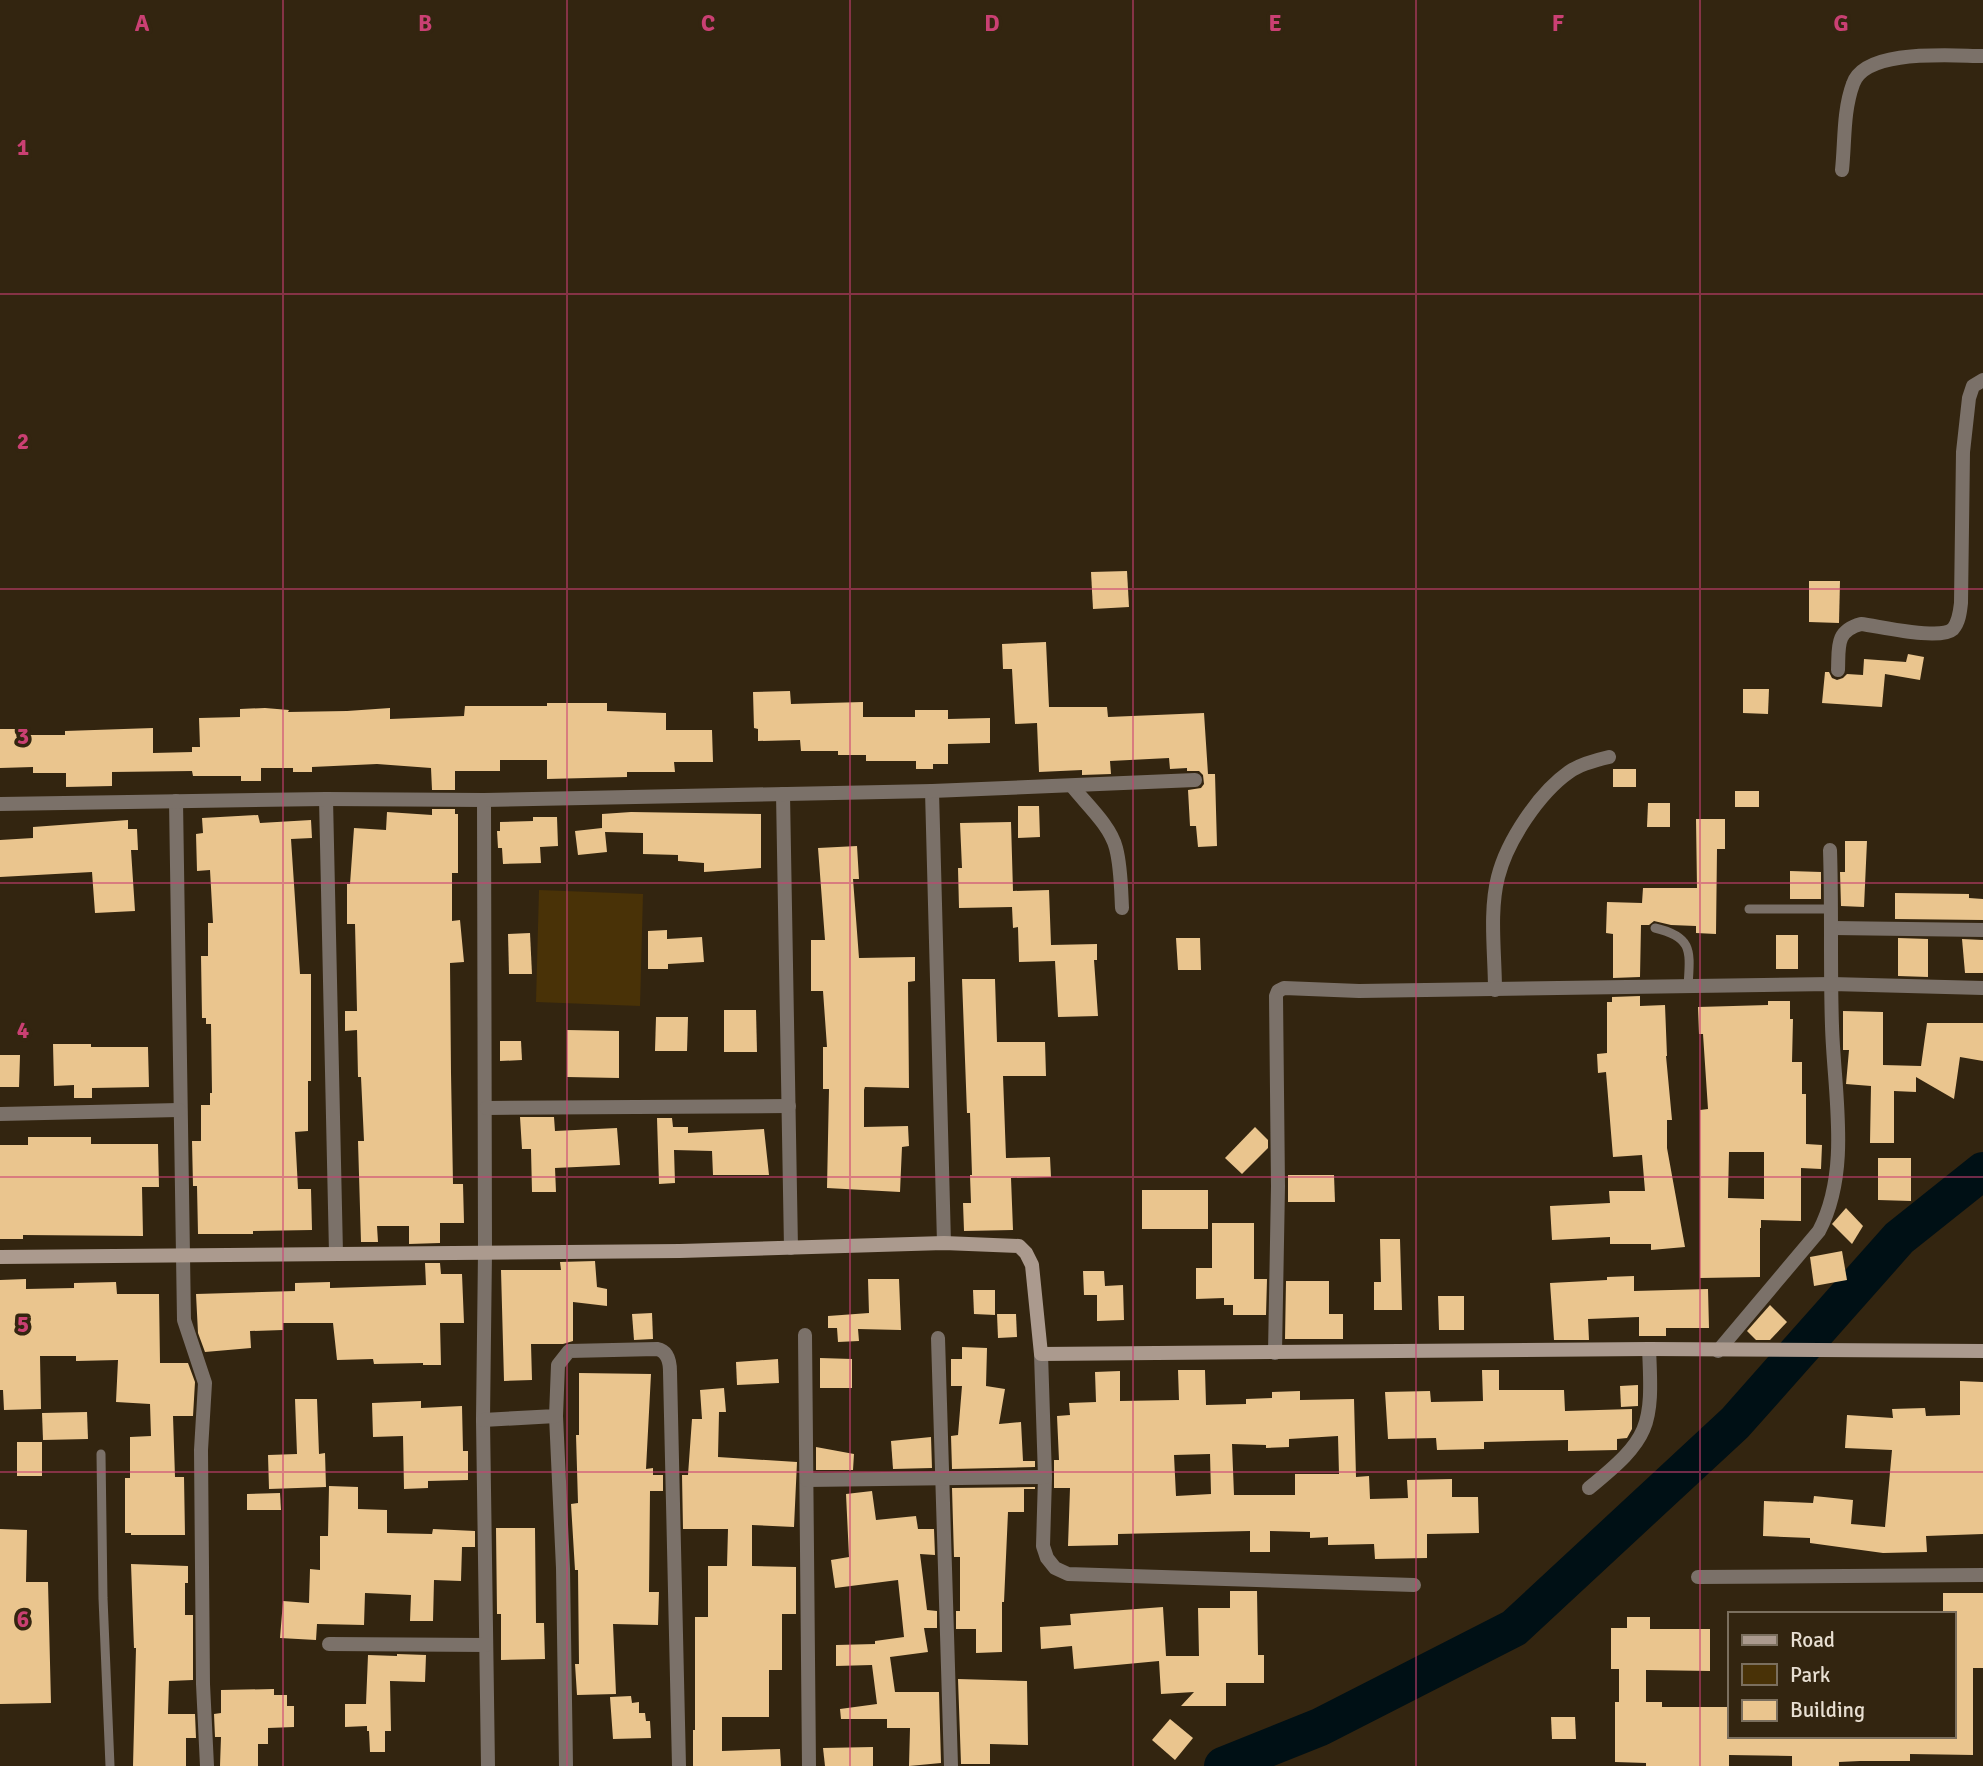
<svg xmlns="http://www.w3.org/2000/svg" width="1983" height="1766" viewBox="0 0 1983 1766" font-family="Signika,sans-serif">
<rect width="100%" height="100%" fill="#332510"/>
<!-- green -->
<polygon fill="#493207" points="539,890 643,894 640,1006 536,1002"/>
<g fill="none" stroke-linecap="round" stroke-linejoin="round">
<!-- river -->
<polyline stroke="#001015" stroke-width="38" points="1223,1766 1320,1727 1514,1628 1735,1423 1899,1238 1983,1171"/>
</g>
<!-- building -->
<g fill="#eac58e" fill-rule="evenodd">
<polygon points="1127,571 1129,607 1093,609 1091,572"/>
<polygon points="1809,581 1840,581 1839,623 1809,622"/>
<polygon points="1046,642 1049,707 1107,707 1108,717 1204,713 1208,774 1215,774 1217,846 1198,847 1196,826 1190,826 1188,790 1201,788 1204,784 1203,775 1199,771 1187,771 1187,768 1170,769 1169,758 1110,761 1111,774 1082,775 1082,770 1039,772 1037,723 1015,724 1012,669 1003,669 1002,644"/>
<polygon points="1908,654 1924,657 1920,680 1885,674 1882,707 1822,703 1825,672 1829,672 1832,678 1837,680 1843,678 1847,674 1863,675 1864,659 1906,662"/>
<polygon points="1743,689 1769,689 1768,714 1743,713"/>
<polygon points="790,691 791,704 863,702 863,717 915,717 915,710 948,710 948,719 990,718 990,743 948,744 948,764 933,764 933,769 916,769 916,761 866,761 866,755 838,755 838,751 801,751 800,740 758,741 758,729 754,728 753,692"/>
<polygon points="547,703 607,703 607,711 666,713 666,730 712,730 713,762 674,762 675,772 627,772 627,777 547,779 547,760 500,760 500,771 455,771 455,790 432,790 431,768 377,764 312,767 312,772 293,772 293,768 261,768 261,781 241,781 241,776 193,776 192,771 112,772 112,786 66,787 66,773 33,773 33,767 0,768 0,729 18,729 18,735 65,735 65,731 153,728 153,753 192,752 192,747 200,747 199,718 240,717 240,709 265,708 289,710 288,712 347,711 390,708 390,719 464,716 465,706 547,706"/>
<rect x="1613" y="769" width="23" height="18"/>
<rect x="1735" y="791" width="24" height="16"/>
<polygon points="1648,803 1670,803 1670,827 1647,827"/>
<polygon points="1018,806 1039,806 1040,837 1018,838"/>
<polygon points="432,809 455,809 455,814 458,814 458,873 452,873 452,921 460,920 464,962 450,963 451,1073 453,1184 463,1184 464,1223 440,1223 440,1243 409,1244 409,1226 377,1226 378,1242 361,1242 358,1141 364,1141 361,1077 358,1077 357,1030 345,1031 345,1011 357,1011 355,924 347,924 347,884 350,884 354,828 386,830 387,812 432,815"/>
<polygon points="631,812 761,814 761,868 704,872 704,863 678,861 678,855 643,854 643,833 605,832 607,852 578,855 575,831 602,828 602,814"/>
<polygon points="258,815 260,823 311,820 312,838 291,839 300,974 311,974 311,1081 308,1081 308,1131 295,1132 298,1189 311,1189 312,1230 253,1231 253,1234 198,1234 197,1186 193,1186 192,1141 201,1141 201,1105 210,1105 210,1093 212,1093 211,1024 206,1024 206,1018 202,1018 201,956 208,956 208,923 213,923 210,870 197,871 196,834 203,833 202,818"/>
<polygon points="533,817 557,817 558,846 540,847 541,863 503,864 502,848 498,848 497,831 500,831 500,822 533,821"/>
<polygon points="1696,819 1725,819 1725,849 1717,849 1716,934 1696,933 1696,926 1671,925 1654,921 1649,925 1641,925 1640,977 1613,978 1613,934 1606,933 1607,902 1642,903 1643,888 1697,888"/>
<polygon points="128,820 128,829 137,829 138,850 131,850 135,911 95,913 92,872 0,877 0,840 33,838 33,827"/>
<polygon points="1011,822 1013,891 1049,890 1051,945 1097,944 1097,960 1094,960 1098,1016 1058,1017 1055,961 1019,962 1018,927 1013,928 1012,907 959,908 958,868 962,868 960,823"/>
<polygon points="1845,841 1867,841 1864,907 1841,906 1840,872 1845,872"/>
<polygon points="857,846 859,879 853,879 859,958 915,957 915,981 908,982 909,1088 865,1087 864,1090 864,1127 908,1126 909,1146 902,1147 900,1192 827,1188 829,1089 823,1089 823,1047 827,1047 823,991 811,991 811,940 825,940 818,848"/>
<polygon points="1790,871 1821,872 1821,899 1790,899"/>
<polygon points="1895,893 1969,894 1969,898 1983,899 1983,920 1895,919"/>
<polygon points="667,930 667,939 702,937 704,962 668,964 668,969 648,969 648,931"/>
<polygon points="530,933 532,974 509,974 508,934"/>
<rect x="1776" y="935" width="22" height="34"/>
<polygon points="1176,938 1200,938 1201,970 1178,970"/>
<polygon points="1898,938 1928,939 1928,977 1898,976"/>
<polygon points="1962,939 1983,940 1983,973 1965,973"/>
<polygon points="962,979 995,979 997,1042 1045,1042 1046,1076 1003,1076 1006,1158 1050,1157 1051,1177 1011,1178 1013,1230 964,1231 963,1203 971,1203 970,1175 972,1175 970,1113 967,1113"/>
<polygon points="1640,996 1640,1006 1665,1005 1667,1056 1666,1056 1672,1120 1667,1120 1667,1148 1685,1247 1651,1250 1651,1244 1610,1244 1610,1237 1552,1240 1550,1206 1610,1203 1609,1191 1645,1191 1642,1155 1613,1157 1606,1072 1598,1073 1597,1054 1607,1053 1607,1002 1612,1002 1612,997"/>
<path d="M1768 1001H1790V1019H1793L1792 1062H1802V1094H1806V1144L1822 1145 1821 1169 1801 1168V1221L1761 1220V1228H1760V1277L1700 1278V1110L1708 1109 1703 1034H1699L1698 1007 1768 1005ZM1729 1152H1764V1199L1728 1198Z"/>
<polygon points="724,1010 756,1010 757,1052 724,1052"/>
<polygon points="1843,1011 1883,1012 1883,1065 1921,1066 1927,1023 1983,1023 1983,1061 1960,1057 1954,1099 1916,1077 1916,1092 1894,1091 1894,1143 1870,1143 1871,1086 1846,1084 1849,1050 1843,1050"/>
<polygon points="656,1017 688,1017 687,1051 655,1051"/>
<polygon points="567,1030 619,1031 619,1078 567,1077"/>
<polygon points="500,1041 521,1041 522,1060 500,1061"/>
<polygon points="53,1044 91,1044 91,1047 148,1047 149,1087 92,1088 92,1098 74,1098 74,1085 54,1086"/>
<polygon points="0,1055 20,1055 19,1087 0,1087"/>
<polygon points="520,1117 554,1117 555,1131 617,1128 620,1165 555,1168 556,1192 532,1192 531,1149 522,1149"/>
<polygon points="657,1118 672,1118 673,1127 688,1127 688,1133 764,1129 769,1175 713,1175 712,1151 674,1150 675,1183 659,1184"/>
<polygon points="1255,1127 1268,1140 1268,1148 1242,1174 1225,1158"/>
<polygon points="28,1137 91,1137 91,1144 158,1144 159,1187 142,1187 143,1236 23,1235 23,1239 0,1239 0,1145 28,1145"/>
<polygon points="1878,1158 1911,1158 1911,1201 1878,1200"/>
<polygon points="1288,1175 1334,1175 1335,1202 1288,1202"/>
<rect x="1142" y="1190" width="66" height="39"/>
<polygon points="1846,1208 1863,1226 1852,1244 1832,1224"/>
<polygon points="1212,1223 1254,1223 1254,1279 1267,1279 1266,1315 1233,1315 1233,1305 1224,1305 1224,1298 1196,1299 1196,1268 1212,1268"/>
<polygon points="1380,1239 1400,1239 1402,1310 1374,1310 1374,1282 1381,1282"/>
<polygon points="1842,1251 1847,1280 1814,1286 1810,1257"/>
<polygon points="595,1261 597,1287 607,1289 607,1306 573,1302 573,1341 563,1344 531,1344 532,1380 504,1381 501,1270 561,1270 560,1262"/>
<polygon points="425,1263 440,1263 441,1274 462,1274 464,1323 440,1323 441,1365 423,1365 423,1363 374,1364 373,1359 337,1360 333,1323 283,1323 283,1330 250,1331 251,1348 205,1352 198,1333 196,1294 295,1291 295,1283 330,1282 330,1288 426,1285"/>
<polygon points="1083,1271 1104,1271 1105,1286 1123,1285 1124,1320 1097,1321 1097,1295 1084,1295"/>
<polygon points="1634,1276 1634,1291 1708,1289 1709,1328 1666,1328 1666,1336 1639,1336 1639,1317 1588,1319 1589,1340 1554,1340 1550,1283 1607,1280 1607,1277"/>
<polygon points="26,1279 26,1289 74,1288 74,1283 116,1282 117,1294 159,1294 160,1363 188,1363 195,1382 193,1416 173,1416 175,1477 184,1477 185,1535 131,1535 131,1533 125,1533 125,1478 130,1478 130,1437 151,1436 150,1404 116,1402 118,1360 76,1361 76,1356 40,1356 41,1409 4,1410 3,1390 0,1390 0,1280"/>
<polygon points="868,1279 899,1279 901,1330 858,1329 859,1341 838,1342 837,1328 828,1328 828,1316 869,1313"/>
<polygon points="1286,1281 1329,1281 1329,1314 1343,1314 1343,1339 1285,1339"/>
<polygon points="973,1290 995,1290 995,1315 974,1314"/>
<polygon points="1438,1296 1464,1296 1464,1330 1439,1330"/>
<polygon points="1770,1305 1787,1322 1770,1340 1756,1340 1747,1331"/>
<polygon points="652,1313 653,1339 634,1340 632,1314"/>
<polygon points="997,1314 1016,1314 1017,1337 998,1338"/>
<polygon points="962,1347 987,1348 986,1386 1005,1389 999,1424 1021,1422 1023,1461 1035,1461 1035,1467 952,1469 951,1436 958,1435 962,1386 951,1386 951,1359 962,1359"/>
<polygon points="820,1358 852,1359 852,1388 820,1388"/>
<polygon points="778,1359 779,1383 737,1385 736,1362"/>
<path d="M1178 1370H1205L1206 1405 1246 1404V1399L1272 1398V1392L1300 1391V1400L1354 1399 1356 1477 1369 1476 1370 1499 1408 1498 1407 1480 1452 1479V1497H1478L1479 1533 1427 1534V1558L1375 1559 1374 1544 1328 1545V1537L1310 1538V1532L1270 1531V1552H1250V1531L1118 1534V1545L1068 1546 1070 1488H1054V1460H1059L1057 1416 1070 1415 1069 1403 1096 1402 1095 1372 1120 1371V1401L1179 1400ZM1338 1436 1339 1474H1295V1495H1234L1232 1444 1266 1445V1448L1289 1447V1439ZM1210 1454 1211 1494 1176 1496 1174 1455Z"/>
<polygon points="1482,1370 1499,1370 1499,1390 1564,1390 1565,1411 1632,1409 1632,1429 1627,1438 1617,1439 1617,1450 1568,1451 1568,1440 1484,1442 1484,1449 1437,1450 1436,1438 1388,1439 1385,1392 1430,1391 1431,1402 1483,1401"/>
<polygon points="579,1373 651,1374 646,1469 653,1468 653,1475 663,1475 663,1491 650,1491 649,1592 659,1592 658,1625 613,1624 616,1694 577,1695 575,1664 579,1664 578,1570 575,1570 571,1504 578,1503 576,1435 579,1435"/>
<polygon points="1960,1381 1983,1382 1983,1534 1926,1536 1927,1552 1883,1553 1810,1543 1810,1538 1763,1536 1764,1501 1813,1503 1814,1496 1853,1500 1851,1524 1885,1527 1892,1450 1845,1448 1847,1415 1893,1418 1892,1409 1925,1408 1926,1416 1960,1415"/>
<polygon points="1638,1385 1638,1406 1621,1407 1620,1386"/>
<polygon points="724,1388 726,1412 719,1412 718,1457 797,1462 794,1527 752,1525 752,1566 796,1567 796,1614 782,1614 782,1670 769,1670 769,1717 722,1717 722,1751 780,1749 781,1766 693,1766 693,1730 695,1730 695,1617 708,1617 708,1566 727,1566 728,1529 683,1529 682,1475 688,1475 692,1419 702,1419 700,1390"/>
<polygon points="295,1399 317,1399 319,1454 325,1453 326,1487 269,1489 268,1455 297,1454"/>
<polygon points="421,1401 421,1408 462,1406 463,1451 468,1451 468,1480 428,1481 428,1488 404,1489 403,1436 373,1437 372,1403"/>
<polygon points="87,1412 88,1439 43,1440 42,1413"/>
<polygon points="931,1437 932,1468 893,1469 891,1441"/>
<rect x="17" y="1442" width="25" height="34"/>
<polygon points="816,1447 854,1454 853,1470 816,1470"/>
<polygon points="329,1486 358,1487 358,1509 387,1510 387,1533 432,1534 433,1529 475,1531 475,1547 462,1547 461,1581 434,1580 433,1621 410,1621 411,1595 365,1593 364,1625 317,1624 316,1640 280,1638 283,1601 309,1603 310,1569 320,1570 320,1536 328,1536"/>
<polygon points="1035,1487 1035,1489 1024,1489 1024,1512 1008,1512 1004,1602 1002,1602 1002,1652 976,1653 976,1629 956,1629 956,1611 960,1611 960,1557 954,1557 952,1488"/>
<polygon points="872,1491 876,1520 916,1516 918,1529 934,1529 935,1555 920,1554 927,1610 937,1611 937,1628 924,1628 928,1652 890,1657 895,1692 939,1692 941,1763 909,1766 910,1728 887,1728 887,1719 841,1719 840,1709 877,1704 872,1665 836,1666 836,1645 875,1644 875,1641 904,1637 898,1580 835,1588 831,1560 849,1557 846,1494"/>
<polygon points="280,1493 281,1510 247,1510 247,1494"/>
<polygon points="496,1528 535,1528 536,1623 544,1623 545,1659 501,1660 501,1614 497,1614"/>
<polygon points="0,1529 27,1530 26,1582 48,1582 51,1703 0,1704"/>
<polygon points="131,1564 188,1566 188,1583 185,1583 185,1615 193,1615 193,1680 169,1681 168,1714 195,1714 196,1738 186,1738 186,1766 133,1766 136,1648 134,1648"/>
<polygon points="1230,1591 1257,1591 1258,1655 1264,1655 1264,1683 1226,1683 1226,1706 1181,1706 1194,1692 1161,1694 1159,1661 1074,1669 1072,1646 1041,1649 1040,1627 1071,1625 1070,1614 1163,1607 1166,1656 1199,1656 1198,1608 1230,1608"/>
<polygon points="1943,1593 1983,1593 1983,1668 1973,1668 1973,1755 1910,1754 1910,1761 1860,1761 1839,1762 1839,1766 1792,1766 1792,1756 1729,1755 1729,1766 1646,1766 1646,1763 1615,1762 1615,1702 1619,1702 1619,1669 1611,1669 1611,1628 1627,1628 1627,1617 1650,1617 1650,1629 1710,1629 1710,1671 1646,1670 1646,1702 1662,1702 1662,1707 1729,1707 1729,1736 1953,1736 1953,1614 1943,1614"/>
<polygon points="397,1654 426,1655 425,1682 390,1681 391,1731 385,1731 385,1752 370,1752 369,1731 367,1731 367,1726 345,1727 345,1704 366,1704 368,1655 397,1656"/>
<polygon points="958,1679 1027,1681 1028,1745 990,1744 990,1764 961,1764"/>
<polygon points="274,1689 274,1695 287,1695 287,1706 294,1706 294,1727 268,1728 268,1744 258,1744 258,1766 220,1766 221,1737 215,1737 214,1714 221,1713 221,1690"/>
<polygon points="631,1696 632,1703 639,1702 639,1713 645,1713 646,1721 650,1721 651,1738 613,1739 610,1697"/>
<polygon points="1551,1717 1575,1717 1576,1739 1552,1739"/>
<polygon points="1170,1719 1193,1738 1175,1760 1152,1740"/>
<polygon points="873,1747 873,1766 825,1766 823,1748"/>
</g>
<g fill="none" stroke-linecap="round" stroke-linejoin="round">
<!-- lane -->
<g stroke="#7b7169" stroke-width="9">
<polyline points="1749,909 1832,909"/>
<path d="M1655 928C1694 937 1690 952 1688 987"/>
<polyline points="101,1454 103,1598 110,1766"/>
</g>
<!-- street -->
<g stroke="#7b7169" stroke-width="14">
<path d="M1842 170C1845 142 1843 111 1853 84 1865 48 1951 56 1983 56"/>
<path d="M1838 670C1839 647 1835 631 1861 624 1879 626 1940 641 1953 629 1959 622 1960 612 1961 603L1963 452 1969 398 1973 386 1983 380"/>
<path d="M1072 786C1086 804 1110 825 1116 848 1121 867 1121 888 1122 908"/>
<polyline points="932,791 944,1243"/>
<polyline points="783,794 791,1248"/>
<polyline points="326,799 336,1253"/>
<polyline points="484,800 485,1252 483,1420 488,1766"/>
<polyline points="176,801 184,1320 205,1383 201,1450 203,1684 207,1766"/>
<polyline points="0,804 326,799 484,800 932,791 1195,780"/>
<polyline points="1833,928 1983,930"/>
<path d="M1495 990C1495 954 1489 912 1498 877 1507 841 1539 793 1569 772 1580 764 1596 760 1609 757"/>
<polyline points="486,1108 789,1106"/>
<polyline points="0,1114 179,1110"/>
<polyline points="805,1335 809,1766"/>
<polyline points="938,1338 951,1766"/>
<path d="M1718 1351 1819 1231C1851 1170 1834 1094 1832 1026 1830 968 1832 909 1830 850"/>
<polyline points="1275,1353 1278,1186 1276,996 1278,991 1284,988 1359,991 1832,984 1983,988"/>
<polyline points="1041,1354 1045,1477 1043,1546 1047,1558 1055,1568 1068,1574 1414,1585"/>
<polyline points="556,1416 563,1568 566,1766"/>
<path d="M483 1420 556 1416 558 1365 569 1351 657 1349C668 1351 670 1362 670 1372L679 1766"/>
<polyline points="807,1480 1045,1477"/>
<path d="M1589 1488C1650 1438 1653 1428 1649 1349"/>
<polyline points="1698,1577 1983,1575"/>
<polyline points="329,1644 486,1645"/>
</g>
<!-- secondary -->
<polyline stroke="#ab9a8e" stroke-width="14" points="0,1257 680,1251 944,1243 1019,1246 1026,1253 1032,1265 1041,1354 1649,1349 1983,1351"/>
</g>
<!-- grid -->
<path fill="none" stroke="#ca4073" stroke-width="2" stroke-opacity="0.55" d="M283 0V1766M567 0V1766M850 0V1766M1133 0V1766M1416 0V1766M1700 0V1766M0 294H1983M0 589H1983M0 883H1983M0 1177H1983M0 1472H1983"/>
<g font-size="23" text-anchor="middle" font-weight="bold" fill="#ca4073" stroke="#332510" stroke-width="7" stroke-linejoin="round" paint-order="stroke">
<text x="142" y="31">A</text>
<text x="425" y="31">B</text>
<text x="708" y="31">C</text>
<text x="992" y="31">D</text>
<text x="1275" y="31">E</text>
<text x="1558" y="31">F</text>
<text x="1841" y="31">G</text>
<text x="23" y="155">1</text>
<text x="23" y="449">2</text>
<text x="23" y="744">3</text>
<text x="23" y="1038">4</text>
<text x="23" y="1332">5</text>
<text x="23" y="1627">6</text>
</g>
<!-- legend -->
<rect x="1728" y="1612" width="228" height="126" fill="#332510" stroke="#7b6f5e" stroke-width="2"/>
<rect x="1742" y="1635" width="35" height="10" fill="#ab9a8e" stroke="#7b6f5e" stroke-width="2"/>
<text x="1790" y="1647" font-size="21" fill="#e8dfd2">Road</text>
<rect x="1742" y="1664" width="35" height="21" fill="#493207" stroke="#7b6f5e" stroke-width="2"/>
<text x="1790" y="1682" font-size="21" fill="#e8dfd2">Park</text>
<rect x="1742" y="1700" width="35" height="21" fill="#eac58e" stroke="#7b6f5e" stroke-width="2"/>
<text x="1790" y="1717" font-size="21" fill="#e8dfd2">Building</text>
</svg>
